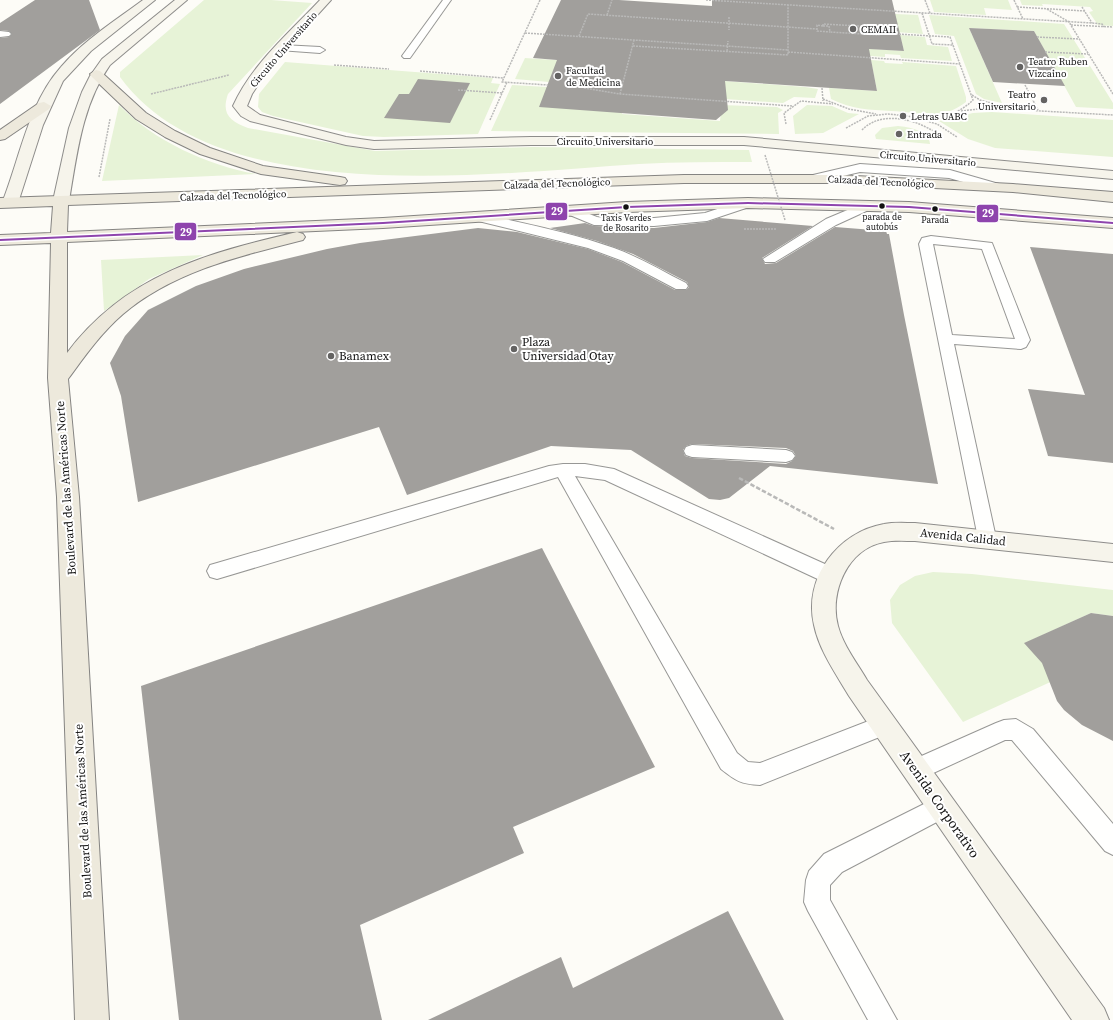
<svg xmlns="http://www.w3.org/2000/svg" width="1113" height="1020" viewBox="0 0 1113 1020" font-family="'Source Serif 4',serif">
<rect width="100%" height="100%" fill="#fdfcf7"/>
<!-- green -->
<g fill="#e7f3d7">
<path d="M204 0H271L312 3 228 94C221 114 230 121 248 128L375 151 533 147 749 150 752 162C714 162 677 162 639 164 495 173 217 211 120 77V72Z"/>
<polygon points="930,0 1008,0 1012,10 984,8 986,15 934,12"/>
<polygon points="1020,0 1113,0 1113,26 1098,25 1089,12 1093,11 1090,7 1042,4 1043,6 1022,5"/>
<polygon points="895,14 918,15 923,34 882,31"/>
<polygon points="929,15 1064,24 1113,103 1113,109 1076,107 1034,31 969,28 1002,103 984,99 976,94 954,36 935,34"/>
<polygon points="900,35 925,37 927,45 948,47 952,61 901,58 900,55 885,54 885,57 791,50 812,45 904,51"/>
<polygon points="525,58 614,64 549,82 515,79"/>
<path d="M871 60 884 61 885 63 903 64 902 62 956 66 966 97V102C940 122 920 112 891 111 870 110 851 109 831 99L829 88 877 91Z"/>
<polygon points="285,62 493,78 491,83 500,84 478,134 384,137 363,136 273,116 262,112 258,107 259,94"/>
<polygon points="643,75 805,87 818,89 815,98 794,97 783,103 639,93"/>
<polygon points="512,85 547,87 618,98 622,114 720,121 721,112 728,110 726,106 721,105 777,107 783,110 778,113 779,134 491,131"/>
<path d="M119 105C154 141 207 165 256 174L102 181Z"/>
<polygon points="807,105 832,106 848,113 859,114 823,133 795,134 793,116"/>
<polygon points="992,112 1113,120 1113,157 995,148 968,139 939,121 973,113"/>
<path d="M898 126C908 127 929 130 930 144L876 139 875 135 882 128Z"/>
<polygon points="203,255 149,279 104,311 101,260"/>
<polygon points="933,572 972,574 1113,590 1113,616 1091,613 1025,643 1057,679 963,722 892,623 890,600 900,585 915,576"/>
</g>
<!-- building -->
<g fill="#a19f9c" fill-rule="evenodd">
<polygon points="35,0 89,0 100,30 0,104 0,38 9,37 12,34 9,31 0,30 0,23"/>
<polygon points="561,0 619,0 712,6 712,0 892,0 904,51 869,49 877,91 725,81 728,110 716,120 539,107 557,60 533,58"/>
<polygon points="969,28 1034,31 1065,86 993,82"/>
<polygon points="418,79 470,83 450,123 384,118 399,94 409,94"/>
<path d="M719 218 813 226 762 258 765 264 776 263 835 227 886 231 887 234H889L904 315 938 484 770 466 729 498 720 500 709 499 631 450 551 446 407 495 379 427 138 502 121 396 110 363 125 336 148 310 196 286 244 269 327 249 360 243 478 228 517 232 588 249 622 262 675 290H686L689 287 687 282 633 254 597 241 550 228 585 223 594 226 654 228 707 222ZM692 444 786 448 793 451 796 456 792 461 786 464 692 458 685 456 683 450 686 446Z"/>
<polygon points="1030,247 1113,254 1113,463 1048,456 1028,389 1085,395"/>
<polygon points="542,548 655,767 513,827 524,853 360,925 382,1020 179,1020 141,686"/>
<polygon points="1091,613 1113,616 1113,741 1082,725 1064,710 1057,701 1042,663 1024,643"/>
<polygon points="728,911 784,1020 428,1020 561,957 573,988"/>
</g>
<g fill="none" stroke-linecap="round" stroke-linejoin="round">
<!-- lane casing -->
<g stroke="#979795" stroke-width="2">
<g id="lane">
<polygon points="443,0 451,0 410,58 404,58 402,56"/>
<polygon points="282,45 320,47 325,50 320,53 279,50 277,48 279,46"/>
<polygon points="860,164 950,170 999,184 1001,187 995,191 949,178 860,172 817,182 811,178 813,175"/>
<polygon points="748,199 752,200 754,203 752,206 707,221 654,226 594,225 565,213 563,210 569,206 597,217 603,218 654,218 705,213"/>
<polygon points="869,201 875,205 873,208 836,225 775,262 765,262 763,259 826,219"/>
<path d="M474 212C521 223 569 232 614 248 639 257 662 271 686 283L688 286 686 289H676L623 261 588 248 470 219 468 216Z"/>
<path d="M931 236 992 243 1030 340 1026 347 1021 349 954 344 996 538 994 543 987 545 980 543 978 538 919 244 922 238ZM933 244 982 249 1015 339 952 335Z"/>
<polygon points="692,445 786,450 792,452 795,456 792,460 786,462 692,457 686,455 684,451 686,447"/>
<path d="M563 464H585L614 469 836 569 839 575 836 581 829 583 822 581 605 480 575 476 737 753 748 762 760 763 884 715 892 718 895 725 892 732 760 785C741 784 736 781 721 769L558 477 217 579 210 577 207 571 210 565 217 563 549 466Z"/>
<polygon points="1016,719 1033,729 1113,824 1113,855 1105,851 1012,740 1005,740 916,781 908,778 905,770 908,762 996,723 1004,720"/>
<polygon points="942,795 950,799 954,807 950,815 842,872 830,885 830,900 897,1020 868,1020 808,911 804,902 806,880 809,871 824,854"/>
</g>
</g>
<!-- street casing -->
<g stroke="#979795" stroke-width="2">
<polygon id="street" points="0,31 9,32 11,34 9,36 0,37"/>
</g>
<!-- secondary casing -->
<g stroke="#8e8d8b" stroke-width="2">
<g id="secondary">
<path d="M143 0H155L91 51 63 81 43 125 18 203 15 206H5L2 203C20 158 28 104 61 67 84 40 115 21 143 0Z"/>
<path d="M175 0H187L110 65C82 105 77 154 69 201L66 204H56L53 201 69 128 82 92 90 76 102 59Z"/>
<path d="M320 0H331L269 68 252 94 247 106 260 115 346 137 374 141 531 137H744L1113 171V179L744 145H531L374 149 346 145 250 121 241 116 233 106C252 64 289 33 320 0Z"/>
<path d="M915 523 1113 544V562L915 541C905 541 894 540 884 542 847 549 829 593 838 626 843 645 857 663 867 680L1104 1008 1109 1020H1072L849 696C836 674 819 650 814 625 803 578 838 532 884 524 894 522 905 523 915 523Z"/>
</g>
</g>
<!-- primary casing -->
<g stroke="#858482" stroke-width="2">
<g id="primary">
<polygon points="96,70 100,71 146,113 175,131 210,148 263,166 340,177 345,178 347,181 345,184 340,185 261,174 200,154 165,137 136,119 92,77 90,74"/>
<polygon points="44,102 51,106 49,109 5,139 0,140 0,130 39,103"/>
<path d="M684 175H836L1013 184 1113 192V202L1013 192 836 183H684L68 205 67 232 383 218 627 202 748 198 909 202 1113 218V228L909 212 748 208 627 212 383 228 67 242V353C125 275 207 253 297 232L303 234 305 237 303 240C240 256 174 271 123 314 101 333 85 356 68 379L79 497 109 1020H75L57 497 48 378 51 243 0 245V235L51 233 53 206 0 208V198Z"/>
</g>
</g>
<!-- path-far1 -->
<g stroke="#b9b9b8" stroke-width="1.5" stroke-dasharray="2 1" stroke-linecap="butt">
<polyline points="540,0 502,82 548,85"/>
<polyline points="706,0 1092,23 1102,24 1104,27"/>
<polyline points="925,0 930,13"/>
<polyline points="1014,0 1023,19"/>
<polyline points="1017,7 1085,11"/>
<polyline points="1082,7 1092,23"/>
<polyline points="1047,9 1069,22 1113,94"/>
<polyline points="922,13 932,44 953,45"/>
<polyline points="607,15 612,0"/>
<polyline points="729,17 729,30"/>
<polyline points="1071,25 1113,27"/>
<polyline points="823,26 829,26 830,32"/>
<polyline points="823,26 817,25 817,31 830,32"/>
<polyline points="823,26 823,24 877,27 879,35 830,32"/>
<polyline points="525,33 788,50"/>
<path d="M878 33 950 37 973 100C959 114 942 118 922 118"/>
<polyline points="579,36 588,14 817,29"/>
<polyline points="1037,37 1079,39"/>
<polyline points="633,46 788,55 788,5"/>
<polyline points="727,51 728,41"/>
<polyline points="788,52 960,64"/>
<polyline points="1045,52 1088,54"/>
<polyline points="334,65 389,69"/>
<polyline points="420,71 504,78"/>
<polyline points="1025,85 1038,110"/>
<polyline points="584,88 620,94 792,106"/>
<polyline points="822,88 823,101"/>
<polyline points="458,90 502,93"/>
<polyline points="151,94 229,75"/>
<polyline points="620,94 634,40"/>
<polyline points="972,95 980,100 1006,107"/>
<polyline points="823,99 849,109 876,114"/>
<polyline points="961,111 987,108 1113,115"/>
<polyline points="490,120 507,82"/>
<polyline points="786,124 784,113 801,101 833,104"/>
<polyline points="846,128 868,116 888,114 908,116 937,124 957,137"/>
<path d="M862 130C883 108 923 121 943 138"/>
<polyline points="99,177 110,119"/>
<polyline points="744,229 777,229"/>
</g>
<!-- path -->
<polyline stroke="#b9b9b8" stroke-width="2.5" stroke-dasharray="4.5 2" stroke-linecap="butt" points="739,478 834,529"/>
<!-- lane -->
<use href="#lane" fill="#fffffe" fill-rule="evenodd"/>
<!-- street -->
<use href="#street" fill="#fffffe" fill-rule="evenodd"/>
<!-- secondary -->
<use href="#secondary" fill="#f6f4eb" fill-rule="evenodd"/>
<!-- primary -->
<use href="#primary" fill="#ede9dc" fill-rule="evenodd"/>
<!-- path-bridge -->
<polyline stroke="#b9b9b8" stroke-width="1.5" stroke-dasharray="2 1" stroke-linecap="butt" points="765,155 785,220"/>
<!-- bus-1 casing -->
<g stroke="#fff" stroke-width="3">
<polygon id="bus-1" points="748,202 909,206 1113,222 1113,224 909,208 748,204 627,208 383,224 0,241 0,239 383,222 627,206"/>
</g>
<!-- bus-1 -->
<use href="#bus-1" fill="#8e44ad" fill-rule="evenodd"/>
</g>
<!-- markers -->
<g fill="#646362" stroke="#fff" stroke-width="1.5">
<circle cx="853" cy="29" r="4"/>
<circle cx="1020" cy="67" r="4"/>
<circle cx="558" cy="76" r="4"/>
<circle cx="1044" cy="100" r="4"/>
<circle cx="903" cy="116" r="4"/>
<circle cx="899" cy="134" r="4"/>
<circle cx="514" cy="349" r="4"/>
<circle cx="331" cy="356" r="4"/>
</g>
<g fill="#111" stroke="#fff" stroke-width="1.5">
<circle cx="882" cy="206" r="3.5"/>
<circle cx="626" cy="207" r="3.5"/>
<circle cx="935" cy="209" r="3.5"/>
</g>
<g text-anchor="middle" stroke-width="4" stroke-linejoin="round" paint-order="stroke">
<!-- far-bus labels -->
<g font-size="9" fill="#111" stroke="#fff">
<text x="882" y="220">parada de<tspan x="882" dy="10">autobús</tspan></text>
<text x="626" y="221">Taxis Verdes<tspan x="626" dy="10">de Rosarito</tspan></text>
<text x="935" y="223">Parada</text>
</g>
<!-- far-poi labels -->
<g font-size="10" fill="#111" stroke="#fff" text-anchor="start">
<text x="861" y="33">CEMAII</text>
<text x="1028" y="65">Teatro Ruben<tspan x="1028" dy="12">Vizcaino</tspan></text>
<text x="566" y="74">Facultad<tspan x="566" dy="12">de Medicina</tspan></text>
<text x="1036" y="98" text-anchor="end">Teatro<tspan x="1036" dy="12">Universitario</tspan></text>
<text x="911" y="120">Letras UABC</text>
<text x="907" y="138">Entrada</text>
</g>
<!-- far-street labels -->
<g font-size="10" fill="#111" stroke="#fff">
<text transform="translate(283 49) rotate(-49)" y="4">Circuito Universitario</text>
<text x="605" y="145">Circuito Universitario</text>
<text transform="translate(928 158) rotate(5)" y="4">Circuito Universitario</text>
<text transform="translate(881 181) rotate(3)" y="4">Calzada del Tecnológico</text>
<text transform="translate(557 183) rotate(-2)" y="4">Calzada del Tecnológico</text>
<text transform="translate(233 195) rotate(-2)" y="4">Calzada del Tecnológico</text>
</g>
<!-- poi labels -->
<g font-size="12" fill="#111" stroke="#fff" text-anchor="start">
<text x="522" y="346">Plaza<tspan x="522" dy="14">Universidad Otay</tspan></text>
<text x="339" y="360">Banamex</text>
</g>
<!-- street labels -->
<g font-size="12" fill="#111" stroke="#fff">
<text transform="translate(66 488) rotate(-94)" y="4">Boulevard de las Américas Norte</text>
<text transform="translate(963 537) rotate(6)" y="4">Avenida Calidad</text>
<text transform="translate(83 811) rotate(-93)" y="4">Boulevard de las Américas Norte</text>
</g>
<!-- near-street labels -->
<g font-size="14" fill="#111" stroke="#fff">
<text transform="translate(940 804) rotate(55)" y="5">Avenida Corporativo</text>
</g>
</g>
<g stroke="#fff" stroke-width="1.5">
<rect x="545" y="202" width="23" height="19" rx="4" fill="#8e44ad"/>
<rect x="976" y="204" width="23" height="19" rx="4" fill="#8e44ad"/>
<rect x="174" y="222" width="23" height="19" rx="4" fill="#8e44ad"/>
</g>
<g font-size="11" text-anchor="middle" font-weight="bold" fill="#fff">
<text x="557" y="215">29</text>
<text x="988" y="217">29</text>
<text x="186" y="236">29</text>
</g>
</svg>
